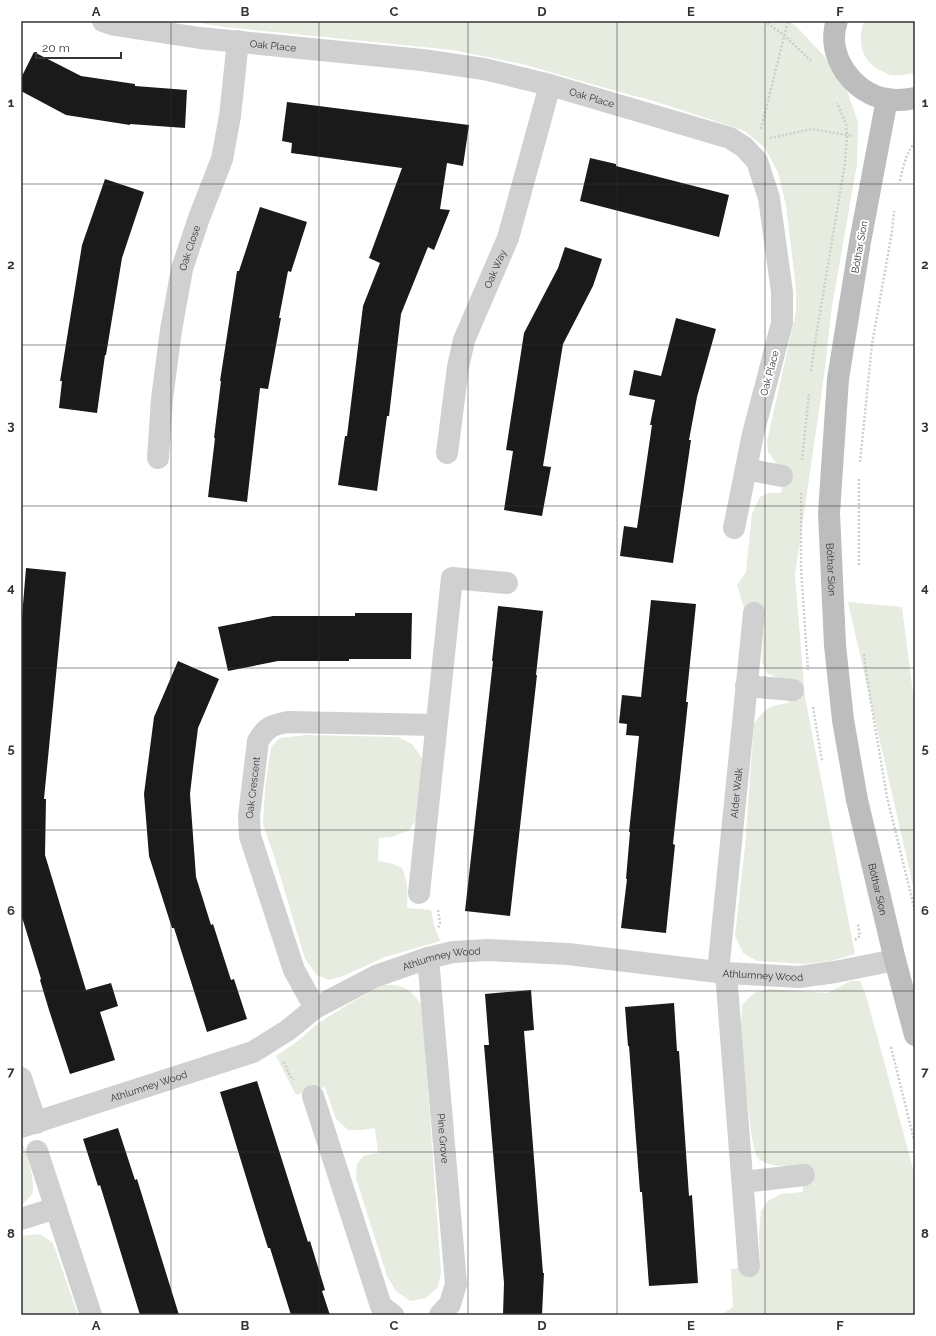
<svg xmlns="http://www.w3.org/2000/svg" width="936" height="1336" viewBox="0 0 936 1336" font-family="Raleway,sans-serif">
<rect width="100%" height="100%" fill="#fff"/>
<!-- green -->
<g fill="#e6ecdf">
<path d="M201 21H789L796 26 824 56 848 93 858 123 857 164 832 306 824 376 795 575 805 697 855 954 831 961 805 964 757 961 743 953 735 936 745 846 754 724C767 706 767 707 788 703V680L779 679 767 673 762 662 764 613 745 611 737 585 746 572 752 513 760 497 768 493H781L786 472 776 463 768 452 767 441 796 312V289L786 205 778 172 765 148 745 131 657 102 609 89 526 65 453 50 224 27 200 23Z"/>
<path d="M864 21H915V73C908 74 898 76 890 75 887 74 884 72 882 71 861 62 857 41 864 21Z"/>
<polygon points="848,602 902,607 915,709 915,894"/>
<path d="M307 735 398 737 412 744 422 758 417 819 408 831 391 837 379 838 378 861 390 863 402 868C408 881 408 894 407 908L431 910 434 925 440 941 385 957 343 976 329 980 317 975 305 959 276 862 263 824 265 788 271 747 280 738Z"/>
<path d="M851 981H860L866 995 915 1176V1315H721L733 1307 731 1269 760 1266 759 1235 761 1211 768 1201 781 1194 803 1192 802 1167C787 1166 769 1168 758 1158 750 1150 742 1044 741 1026 741 1019 742 1012 742 1005L754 993 770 989 827 993Z"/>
<path d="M383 985C403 984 411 989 422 1006L441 1272 438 1287 426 1298 410 1301 396 1291 387 1276 356 1178 357 1164 363 1156 378 1153 375 1128 361 1130H348L336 1119 325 1087 296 1095 276 1056 298 1041 317 1024 347 1005Z"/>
<path d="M21 1139C25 1150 37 1183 32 1194 30 1198 24 1202 21 1206Z"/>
<polygon points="40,1234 53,1243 78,1315 21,1315 21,1236"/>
</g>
<!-- building -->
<g fill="#1a1a1a">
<polygon points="34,52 81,76 135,84 135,86 187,90 185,128 130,124 130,125 66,115 21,91 21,78"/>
<polygon points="287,102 469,125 463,166 447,163 440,209 450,210 434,250 428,247 401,314 389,416 387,416 377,491 338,485 345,436 347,436 363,306 380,263 369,258 402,168 291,153 292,143 282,141"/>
<polygon points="590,158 616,164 616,166 729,195 719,237 580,201"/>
<polygon points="105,179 144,192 122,258 106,355 105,355 97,413 59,408 62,381 60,381 82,245"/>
<polygon points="260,207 307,222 291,272 288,271 279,318 281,318 268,389 260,388 247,502 208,497 215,438 214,438 221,381 220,381 237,271 239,271"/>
<polygon points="565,247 602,259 593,286 563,344 543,466 551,467 542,516 504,510 513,451 506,450 524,333 558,268"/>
<polygon points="676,318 716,329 697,397 689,440 691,440 673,563 620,556 624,526 637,528 652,425 650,425 655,400 629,395 634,370 661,376"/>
<polygon points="26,568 66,572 44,799 46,799 45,855 86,990 111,983 118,1006 100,1012 115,1060 70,1074 49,1010 40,980 41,979 21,914 21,629"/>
<polygon points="651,600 696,604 686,702 688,702 673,844 675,845 666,933 621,928 627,879 626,879 630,832 629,832 639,736 626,735 627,724 619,723 622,695 641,697"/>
<polygon points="498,606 543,611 536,675 537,675 510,916 465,911 493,661 492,661"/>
<polygon points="355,613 412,613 411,659 349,659 349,661 278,661 228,671 218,627 273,616 355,616"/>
<polygon points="178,661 219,679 198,728 193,768 190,794 196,877 211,925 213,924 231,980 234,979 247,1019 207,1032 174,928 172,928 149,856 144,794 154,717"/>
<polygon points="531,990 534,1030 524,1031 543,1273 544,1273 542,1315 503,1315 504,1283 484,1045 489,1045 485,994"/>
<polygon points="674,1003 677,1051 679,1051 689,1196 692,1195 698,1283 649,1286 642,1192 640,1192 629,1046 628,1046 625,1007"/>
<polygon points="257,1081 308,1242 310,1241 325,1290 322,1291 330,1315 291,1315 270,1248 268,1248 253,1200 220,1092"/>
<polygon points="118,1128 135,1180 137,1179 179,1315 140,1315 100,1185 98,1186 83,1139"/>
</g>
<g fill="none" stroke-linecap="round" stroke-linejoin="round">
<!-- path -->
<g stroke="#cdcdcd" stroke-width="2.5" stroke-dasharray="2 2" stroke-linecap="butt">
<polyline points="764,21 784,35 811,61"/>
<polyline points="761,129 788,21"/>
<polyline points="770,138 812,129 853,136"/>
<path d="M900 181C903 167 906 153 915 142"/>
<polyline points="811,371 813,355 845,163 847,134 846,124 837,103"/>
<polyline points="802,460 809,394"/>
<polyline points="860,462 872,344 892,232 894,211"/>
<polyline points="859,479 859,566"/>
<polyline points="801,493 801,569 808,670"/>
<polyline points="864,654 867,679 887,797 915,911"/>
<polyline points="813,707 822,761"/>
<polyline points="438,910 440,923 438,928"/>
<polyline points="855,940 860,936 858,924"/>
<polyline points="891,1047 915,1144"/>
<polyline points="284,1062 290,1076 294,1080"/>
</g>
<!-- street -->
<g stroke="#d0d0d0" stroke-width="22">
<path id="s1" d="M103 21 115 25 200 38 422 60 484 69 550 85 730 138 744 147 757 161 769 198 782 292V323L753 434 734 528"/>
<path id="s2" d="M447 453 458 367 464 340 508 238 550 85"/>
<path id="s3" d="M158 458 162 399 171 330 182 269 199 218 222 159 230 116 238 41"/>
<polyline points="746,469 782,476"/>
<polyline points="746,686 793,690"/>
<polyline points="419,893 452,578 507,583"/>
<path id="s4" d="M428 958 456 1284 450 1304 440 1315"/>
<path id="s5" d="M718 972 754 613"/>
<polyline points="726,973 749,1266"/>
<path id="s6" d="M315 1008 294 970 250 836 249 816 258 741C266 727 272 725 288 722L436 725"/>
<polyline points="21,1078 36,1123"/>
<polyline points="313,1096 381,1306 393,1315"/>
<path id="s7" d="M21 1127 253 1052 288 1030 315 1008 376 976 428 958 453 952 487 950 568 954 726 973 799 977 835 972 895 960"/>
<polyline points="37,1151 91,1315"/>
<polyline points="743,1182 804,1175"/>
<polyline points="21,1219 56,1208"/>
</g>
<!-- secondary -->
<g stroke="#bdbdbd" stroke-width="22">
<path d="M837 21C825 55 853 94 887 99 897 101 906 100 915 98"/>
<path id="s8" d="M887 99 860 242 838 379 829 513 835 645 843 720 857 800 895 960 915 1035"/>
</g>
</g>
<!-- grid -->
<path fill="none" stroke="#333" stroke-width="1" stroke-opacity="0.55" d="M171 21V1315M319 21V1315M468 21V1315M617 21V1315M765 21V1315M21 184H915M21 345H915M21 506H915M21 668H915M21 830H915M21 991H915M21 1152H915"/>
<g text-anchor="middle" stroke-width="4" stroke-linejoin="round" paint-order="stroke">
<!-- street labels -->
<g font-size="10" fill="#333" stroke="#fff">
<text dy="4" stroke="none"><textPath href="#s1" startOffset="172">Oak Place</textPath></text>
<text dy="4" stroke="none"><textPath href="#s1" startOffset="496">Oak Place</textPath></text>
<text transform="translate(859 247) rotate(-80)" y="4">Bóthar Sion</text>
<text dy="4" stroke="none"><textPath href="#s3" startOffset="213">Oak Close</textPath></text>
<text dy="4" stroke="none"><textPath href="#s2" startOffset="192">Oak Way</textPath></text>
<text transform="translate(769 373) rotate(-75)" y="4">Oak Place</text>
<text dy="4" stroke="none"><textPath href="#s8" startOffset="475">Bóthar Sion</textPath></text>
<text dy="4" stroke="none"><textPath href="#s6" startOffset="233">Oak Crescent</textPath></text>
<text dy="4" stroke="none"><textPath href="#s5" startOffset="180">Alder Walk</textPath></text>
<text dy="4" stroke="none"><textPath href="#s8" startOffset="799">Bóthar Sion</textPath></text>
<text dy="4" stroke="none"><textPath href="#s7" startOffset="457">Athlumney Wood</textPath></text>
<text dy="4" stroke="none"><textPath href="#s7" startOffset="781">Athlumney Wood</textPath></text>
<text dy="4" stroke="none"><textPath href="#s7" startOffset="134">Athlumney Wood</textPath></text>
<text dy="4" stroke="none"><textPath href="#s4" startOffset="181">Pine Grove</textPath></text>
</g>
</g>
<!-- border -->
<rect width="936" height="1336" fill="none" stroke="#ffffff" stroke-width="44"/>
<!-- scale -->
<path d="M36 52v6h85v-6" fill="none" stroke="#333333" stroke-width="2"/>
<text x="42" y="52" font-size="12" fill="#333333" stroke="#ffffff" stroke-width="3" paint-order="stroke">20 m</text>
<rect x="22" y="22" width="892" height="1292" fill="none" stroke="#333" stroke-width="1.5"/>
<g font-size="13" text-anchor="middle" font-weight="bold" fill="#333">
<text x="96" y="16">A</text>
<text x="245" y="16">B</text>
<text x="394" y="16">C</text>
<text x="542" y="16">D</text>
<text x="691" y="16">E</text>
<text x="840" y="16">F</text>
<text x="11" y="107">1</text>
<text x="925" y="107">1</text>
<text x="11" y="269">2</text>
<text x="925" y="269">2</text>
<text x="11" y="430">3</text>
<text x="925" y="430">3</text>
<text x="11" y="592">4</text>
<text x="925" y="592">4</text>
<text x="11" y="753">5</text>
<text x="925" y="753">5</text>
<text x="11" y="915">6</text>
<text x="925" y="915">6</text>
<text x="11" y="1076">7</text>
<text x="925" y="1076">7</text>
<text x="11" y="1238">8</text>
<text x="925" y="1238">8</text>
<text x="96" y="1330">A</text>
<text x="245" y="1330">B</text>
<text x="394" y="1330">C</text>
<text x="542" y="1330">D</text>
<text x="691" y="1330">E</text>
<text x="840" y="1330">F</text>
</g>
</svg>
